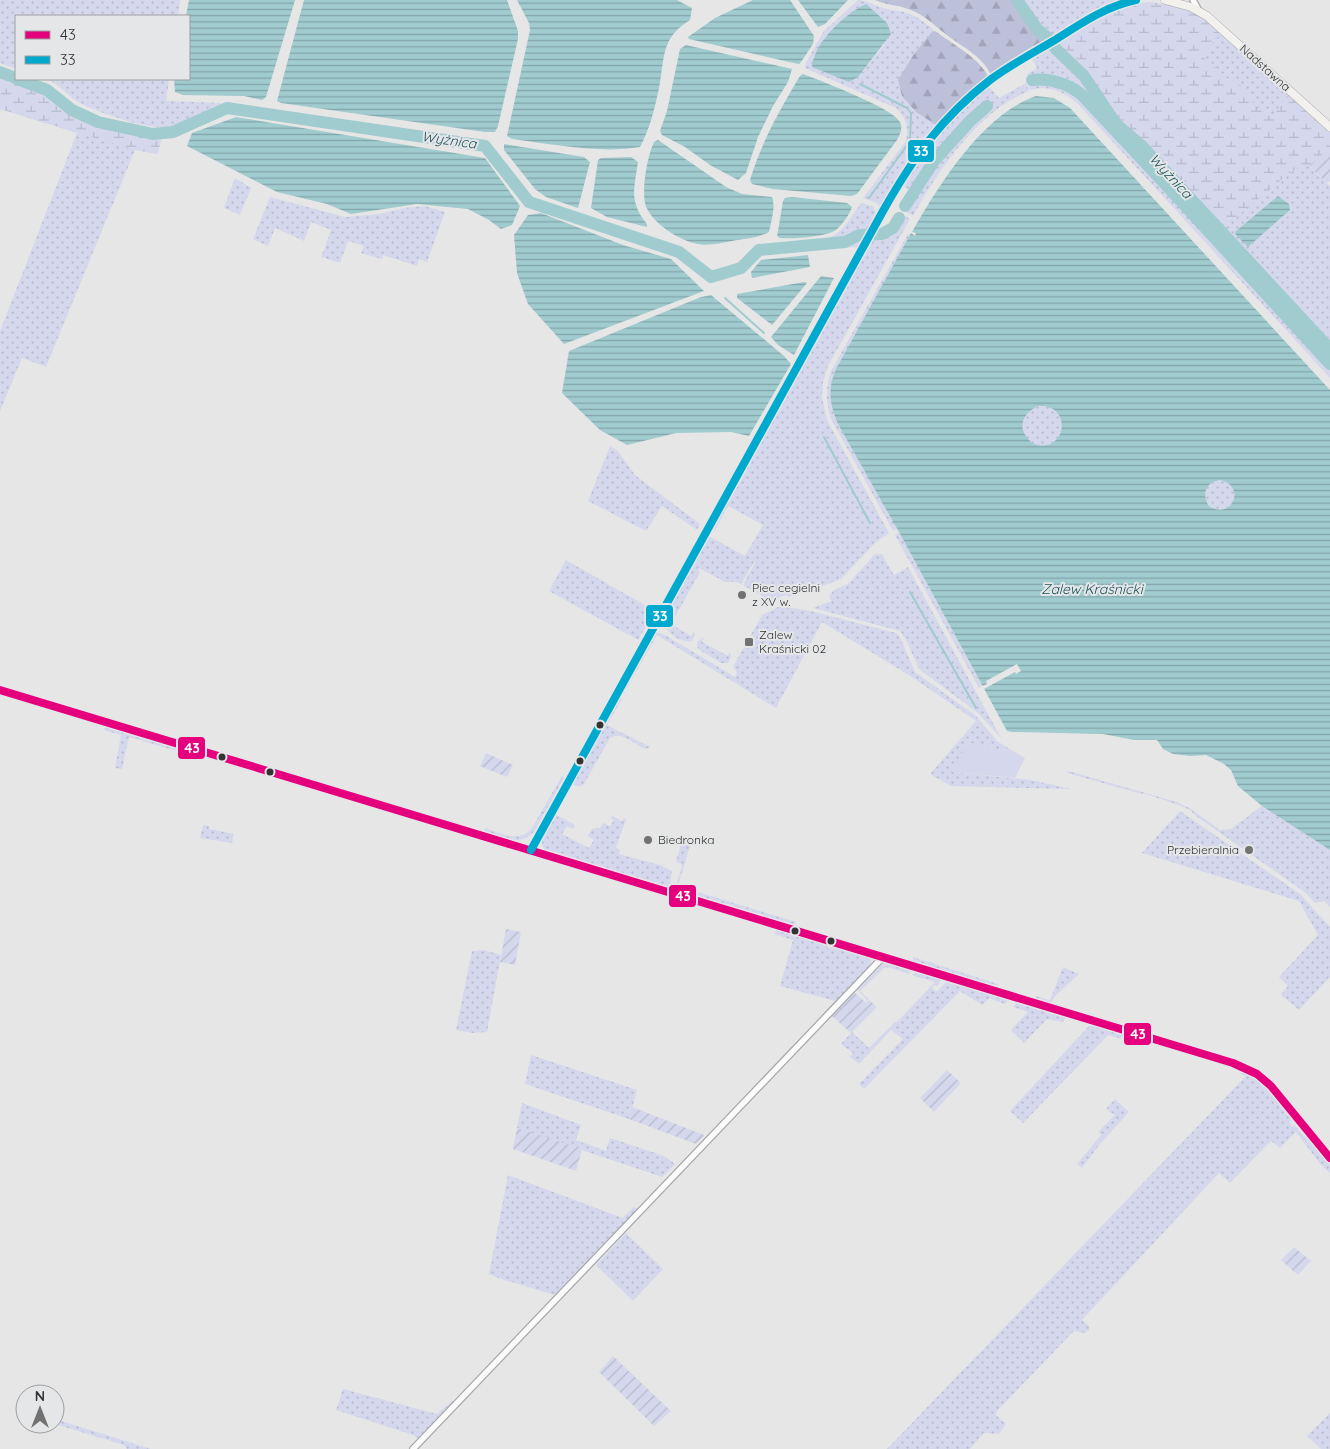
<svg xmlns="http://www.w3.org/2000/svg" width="1330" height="1449" viewBox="0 0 1330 1449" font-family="Quicksand,sans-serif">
<defs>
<pattern id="grass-dots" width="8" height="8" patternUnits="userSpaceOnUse" patternTransform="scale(1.25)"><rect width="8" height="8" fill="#d5d8ec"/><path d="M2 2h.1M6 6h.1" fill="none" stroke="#b7bacb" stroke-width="1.8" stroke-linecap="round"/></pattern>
<pattern id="forest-firs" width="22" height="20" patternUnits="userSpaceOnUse" patternTransform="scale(1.25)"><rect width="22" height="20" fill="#bcc0d8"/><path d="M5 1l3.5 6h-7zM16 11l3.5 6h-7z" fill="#a2a5ba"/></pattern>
<pattern id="wetland-marsh" width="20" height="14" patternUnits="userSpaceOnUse" patternTransform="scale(1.25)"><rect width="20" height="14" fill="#d5d8ec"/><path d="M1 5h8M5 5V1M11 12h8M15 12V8" fill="none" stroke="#b7bacb"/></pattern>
<pattern id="garden-furrows" width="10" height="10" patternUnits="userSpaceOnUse" patternTransform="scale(1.25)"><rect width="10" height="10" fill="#d5d8ec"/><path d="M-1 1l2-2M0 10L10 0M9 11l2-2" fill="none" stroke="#b7bacb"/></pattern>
<pattern id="water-rules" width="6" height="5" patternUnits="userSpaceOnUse" patternTransform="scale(1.25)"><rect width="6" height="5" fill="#a0cbcf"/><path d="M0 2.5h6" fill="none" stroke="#83a5a9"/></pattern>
</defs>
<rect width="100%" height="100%" fill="#e6e6e6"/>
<!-- grass -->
<g fill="url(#grass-dots)" fill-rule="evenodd">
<polygon points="0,0 180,0 178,16 16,16 16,69 0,63"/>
<path d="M858 0C866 0 873 5 881 7 888 10 896 10 904 12 916 15 926 23 935 31L932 32 916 112 936 125 911 156 880 208 877 203 863 198 906 141C909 127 906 118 896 108L805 68V64L824 31ZM826 36 885 44 858 77 812 59Z"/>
<polygon points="1017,0 1123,0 1074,22 1050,38 1039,29"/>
<polygon points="1149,2 1206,19 1316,120 1330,148 1309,166 1330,186 1330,348 1223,228 1143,142 1119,123 1085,73 1057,46 1066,39"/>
<path d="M1053 47 1082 77 1115 125 1142 148 1234 246 1228 250 1082 94C1068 82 1051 76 1033 79L1032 81C1051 80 1065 84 1080 96L1330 370V378L1077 103C1063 91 1048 85 1030 90L1027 83 1030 81 1027 74 1037 68 1032 59Z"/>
<polygon points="0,77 44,93 72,115 99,127 161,139 158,154 135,150 46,367 22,358 0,411 0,331 77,133 0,109"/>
<path d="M46 79H169L166 101 222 103C206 113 188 123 169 127 150 131 97 112 80 103 67 96 60 84 46 79Z"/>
<path d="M1026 83 1029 91C978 111 939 169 913 216L904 211 920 183 935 161 987 107 986 106C958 132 933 159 912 191L901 185 939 132 960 112 989 87 999 98Z"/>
<polygon points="235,178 251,188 240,215 224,208"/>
<polygon points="270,197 345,217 380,214 404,208 425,206 445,212 427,262 419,259 417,266 383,255 382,259 361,253 364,246 348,241 340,263 321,257 331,230 311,222 304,241 275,228 268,246 253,239"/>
<path d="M861 203 873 206 876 214 858 247 832 248 824 246 821 242 822 240C842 236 850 218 861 203Z"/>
<path d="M904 215 910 219 828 366 823 382 822 397 827 420 889 533 875 543 841 579 820 587 815 585 810 587 808 591 788 597 787 595 769 600 743 585 755 563 754 562 741 584 736 582H725L699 568 698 570 700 572 671 624 691 636 694 632 695 635 692 641C680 644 663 630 661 619L707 535 745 556 763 525 728 506 714 532 712 527 874 236C892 236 895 229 904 215Z"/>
<path d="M908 234 910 235 832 378 897 529 893 531 831 419C826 402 825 388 831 371Z"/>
<circle cx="1043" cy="426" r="20"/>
<polygon points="610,446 618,451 635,475 700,524 697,530 662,506 646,531 588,501"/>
<circle cx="1220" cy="495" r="15"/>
<polygon points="899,532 982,686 979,688 895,535"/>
<polygon points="875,554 882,554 894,575 908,567 1001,738 978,713 919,669 906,640 900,631 813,608 831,601 829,596 834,590 848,584"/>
<polygon points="566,560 655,611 638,640 549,591"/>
<polygon points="780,606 811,611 896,633 899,635 915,672 976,716 997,741 1008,748 1006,751 968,743 952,772 1031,780 1071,789 951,786 930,774 976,721 912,677 822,622 776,708 657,635 624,693 623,692 623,688 653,634 659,633 665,635 735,677 737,673 734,668 734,665 762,615"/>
<polygon points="704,637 702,642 728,656 730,652 731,657 728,663 721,663 698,649 697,642"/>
<path d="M618 699H622L607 725 650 747 646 749C635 745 621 730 610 738L584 784 582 786C578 786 574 787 572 783Z"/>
<polygon points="106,725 199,753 197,757 129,737 122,769 115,768 121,735 104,730"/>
<polygon points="1068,771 1177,802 1191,809 1220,830 1231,829 1262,806 1330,850 1330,907 1324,901 1315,903 1306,893 1196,816 1190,810 1179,805 1143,793 1142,794 1067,773"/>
<path d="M562 776 564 778 535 830C523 847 502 839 485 833V828C502 833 518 844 532 828Z"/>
<polygon points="1180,811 1300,894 1330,927 1330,977 1299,1010 1281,995 1288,986 1279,977 1318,935 1299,901 1142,853"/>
<path d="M555 814 575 825 573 829 567 826 562 834 589 848 594 840 588 836 592 829 600 828 603 823 610 826 614 820 611 818 612 816 622 821 624 818 626 819 616 848 620 850 619 854 660 865 672 871 670 883 676 886 682 866 681 864 676 862 683 836 692 839 678 886 796 922 795 926 545 850C536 839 549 825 555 814Z"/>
<polygon points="203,825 209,826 209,829 234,834 232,843 200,838"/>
<polygon points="778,929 828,944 827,948 830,948 831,945 866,956 871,959 871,963 868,970 820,1020 819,1018 835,1001 780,986 793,940 774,934 776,930"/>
<polygon points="484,950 501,955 487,1032 473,1033 456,1030 472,951"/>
<polygon points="913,957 998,984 997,988 913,961"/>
<polygon points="884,963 906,968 910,972 909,974 888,967 884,968 860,991 869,1000 868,1001 857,989"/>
<polygon points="1063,967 1079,974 1056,995 1050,1004 1035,999 1036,996 1050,1000"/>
<polygon points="916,972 940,978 940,982 937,986 934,985 932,988 936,992 947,981 948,981 1007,999 1007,1001 1005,1004 989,998 982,1005 960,991 864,1089 859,1084 903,1039 891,1030 859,1064 850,1057 853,1053 841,1044 852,1032 869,1048 896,1021 897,1022 935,982 912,975"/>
<polygon points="1017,1002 1066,1017 1063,1022 1047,1019 1024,1043 1011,1030 1028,1012 1013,1007"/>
<polygon points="1090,1025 1143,1040 1141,1044 1108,1035 1023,1123 1010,1111"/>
<polygon points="531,1055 637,1090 629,1119 525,1084"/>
<path d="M1244 1071C1266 1082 1278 1099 1291 1119L1290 1123 1292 1126H1295L1330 1165V1173L1321 1165 1296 1132 1280 1148 1271 1141 1230 1183 1219 1173 1082 1320 1089 1326V1330L1085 1333 1074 1331 1072 1333 997 1411 996 1415 1006 1424 999 1434 984 1433 970 1449H887L1246 1076 1240 1074Z"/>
<polygon points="1115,1099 1129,1112 1100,1144 1082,1168 1077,1164 1101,1135 1098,1132 1115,1115 1106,1109"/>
<polygon points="522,1103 581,1125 576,1140 606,1151 610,1138 664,1156 675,1164 662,1177 517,1128"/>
<polygon points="508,1175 623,1218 633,1207 638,1209 555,1295 501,1279 489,1274"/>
<polygon points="626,1233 663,1269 633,1301 596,1265"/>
<polygon points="343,1389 437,1414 452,1401 454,1401 418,1438 413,1435 336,1410"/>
<polygon points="1330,1413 1330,1449 1321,1449 1307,1436"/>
<polygon points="55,1419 151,1449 127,1449 124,1445 55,1424"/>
</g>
<!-- forest -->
<g fill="url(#forest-firs)">
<path d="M875 0H1013L1036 31 1047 40 991 75C982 55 960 46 943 32 930 22 925 15 908 9 898 5 886 5 875 0Z"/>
<path d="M935 31C951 43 979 58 988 76L956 105 936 125 916 112 902 96 898 80 914 54 932 32Z"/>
</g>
<!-- wetland -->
<g fill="url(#wetland-marsh)">
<path d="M1149 2C1184 6 1195 9 1221 33L1202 56 1227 78 1242 86 1249 93 1254 105 1270 117 1276 112 1284 98 1290 97 1330 132V148L1309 166 1299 167 1287 175 1223 228 1143 142 1119 123 1085 73 1057 46C1086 26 1113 5 1149 2Z"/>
<polygon points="0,77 44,93 72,115 99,127 161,139 158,154 135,150 0,109"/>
</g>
<!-- garden -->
<g fill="url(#garden-furrows)">
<polygon points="1330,148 1330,181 1327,183 1309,166"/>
<polygon points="486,753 513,765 507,777 480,766"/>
<polygon points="506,929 521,932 515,965 500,962"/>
<polygon points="854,992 866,1003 869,1000 877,1007 851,1033 832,1016"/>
<polygon points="947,1070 961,1083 934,1112 920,1098"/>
<polygon points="632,1107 704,1135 704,1136 696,1144 629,1119"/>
<polygon points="517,1128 582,1149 576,1171 513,1149"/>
<polygon points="1294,1247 1311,1261 1298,1275 1281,1260"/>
<polygon points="613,1356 671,1411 654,1426 599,1372"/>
</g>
<!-- pitch -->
<polygon fill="#d5d8ec" points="968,742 1006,751 1008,748 1025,758 1015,778 952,772"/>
<!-- water -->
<g fill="url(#water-rules)" fill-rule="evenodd">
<polygon points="189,0 295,0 266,97 262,100 244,96 183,95 175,92 174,79 189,79 189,16 186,16"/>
<polygon points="304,0 507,0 518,31 518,39 498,126 495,132 485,132 281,103 277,101"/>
<path d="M517 0H677L692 8 690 20C660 38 665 59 659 88 655 107 650 129 640 147 600 154 552 144 512 139L507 136 530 30 529 23Z"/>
<polygon points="753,0 790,0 814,36 813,44 801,62 799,64 789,62 689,39 688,37 715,18"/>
<polygon points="798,0 848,0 825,24 818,27"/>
<path d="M866 4 887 23 891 34 858 77 849 82 812 67C813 43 846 13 866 4Z"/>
<polygon points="686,45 792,69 788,82 773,106 758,137 746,173 738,180 710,165 685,147 662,135 660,131 667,111 680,49"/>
<path d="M803 74C821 81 893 108 900 122 903 129 900 134 897 140L857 194 851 196 773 189 752 184 750 180C762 141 779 111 800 76Z"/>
<path d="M1036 96 1054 98 1070 108 1330 390V850L1262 806 1238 786 1231 770 1224 764 1206 755 1190 756 1173 754 1163 749 1157 740H1134L1103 734 1012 732 1007 731 899 532 838 424C830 405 827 389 836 369L911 233 915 236 916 233 912 232C939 185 982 115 1036 96ZM1039 406C1073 405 1066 451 1038 445 1033 444 1029 441 1026 436 1017 423 1027 410 1039 406ZM1220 480C1247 486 1232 521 1209 506 1201 494 1206 482 1220 480Z"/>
<polygon points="236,117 485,158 520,206 512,225 501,229 489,220 468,209 417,204 351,214 327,204 277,192 187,146 192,133"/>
<path d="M658 140 726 187 742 194 772 197C776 208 771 221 769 232 758 238 744 239 732 241 722 243 708 246 698 244 680 241 649 222 645 203 642 187 647 157 654 142Z"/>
<polygon points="504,144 584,157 590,162 578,208 546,197 535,189 504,150"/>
<path d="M631 157 638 162C634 189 629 202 647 224V227L607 217 591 208 598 160 601 158Z"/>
<polygon points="1278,196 1289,204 1290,210 1248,247 1236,235 1235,232"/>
<path d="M792 197 847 203 852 207C850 214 842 225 836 230 826 237 792 239 780 238L777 236 778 231 783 201 785 198Z"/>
<polygon points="541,213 623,245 671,259 704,291 564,344 528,304 517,273 514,235 528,215"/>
<polygon points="808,255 810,267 752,278 751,272 761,260"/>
<polygon points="821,276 834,278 794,355 778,345 771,337"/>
<polygon points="804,282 807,283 772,325 737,298 737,294"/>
<polygon points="711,295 784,356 791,364 749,436 731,432 676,433 627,445 600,430 562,393 569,351 701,297"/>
</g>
<!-- pier -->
<polygon fill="#e6e6e6" points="1017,664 1021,671 1016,674 1015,672 984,689 985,691 982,692 980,687 987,684 986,681"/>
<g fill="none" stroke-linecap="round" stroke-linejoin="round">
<!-- stream -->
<g stroke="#a0cbcf" stroke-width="2">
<polyline points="860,84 907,108 911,113 910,141 869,198"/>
<polyline points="725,298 764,333"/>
<polyline points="824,437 870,523"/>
<polyline points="910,592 976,708"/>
</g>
<!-- river -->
<g stroke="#a0cbcf" stroke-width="12">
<polyline points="1017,0 1038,30 1048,38 1056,49 1084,76 1116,124 1142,146 1330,349"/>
<polyline points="0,72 16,78"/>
<polyline points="17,79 47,90 72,110 98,122 153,134 173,132 227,108 485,146 529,202 679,252 711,277 741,268 759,250 845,242 859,235 882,234 893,228 899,218"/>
<path d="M1032 80C1051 78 1066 83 1081 94L1178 198 1330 364"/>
<polyline points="905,206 934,161 970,121 987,106"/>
</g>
<!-- street casing -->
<g stroke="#a8a8a8" stroke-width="8">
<g id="street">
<polyline points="1193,0 1199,11"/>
<polyline points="413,1449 883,957"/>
</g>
</g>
<!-- secondary casing -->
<g stroke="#a8a8a8" stroke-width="9">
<g id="secondary">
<polyline points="1165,0 1191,7 1207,16 1330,127"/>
<polyline points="0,690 1233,1063 1257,1074 1271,1086 1330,1158"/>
<path d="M531 850 883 211C913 158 941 118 990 80 1010 65 1033 53 1055 40 1080 24 1106 6 1136 0"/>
</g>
</g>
<!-- street -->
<use href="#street" stroke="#fbfbfb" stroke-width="5.5"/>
<!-- secondary -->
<use href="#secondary" stroke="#f3f1ee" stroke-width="8"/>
<!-- bus-1 casing -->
<g stroke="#e5e6e7" stroke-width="11">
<polyline id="bus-1" points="0,690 1233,1063 1257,1074 1271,1086 1330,1158"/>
</g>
<!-- bus-2 casing -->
<g stroke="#e5e6e7" stroke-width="11">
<path id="bus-2" d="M531 850 883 211C913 158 941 118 990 80 1010 65 1033 53 1055 40 1080 24 1106 6 1136 0"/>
</g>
<!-- bus-1 -->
<use href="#bus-1" stroke="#e5007d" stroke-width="8"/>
<!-- bus-2 -->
<use href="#bus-2" stroke="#00a9ce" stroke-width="8"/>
</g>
<!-- markers -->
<g fill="#727272" stroke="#e5e6e7" stroke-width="2">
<circle cx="742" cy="595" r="5"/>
<rect x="744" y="637" width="10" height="10" rx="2.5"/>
<circle cx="648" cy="840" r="5"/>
<circle cx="1249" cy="850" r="5"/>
</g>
<g fill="#333" stroke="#e5e6e7" stroke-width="2">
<circle cx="600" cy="725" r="4.5"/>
<circle cx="222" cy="757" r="4.5"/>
<circle cx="580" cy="761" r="4.5"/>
<circle cx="270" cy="772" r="4.5"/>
<circle cx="795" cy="931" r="4.5"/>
<circle cx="831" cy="941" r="4.5"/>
</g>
<g text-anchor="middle" stroke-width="4" stroke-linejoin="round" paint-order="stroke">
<!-- street labels -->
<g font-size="12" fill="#333" stroke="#e5e6e7">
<text transform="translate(1265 68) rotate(42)" y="4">Nadstawna</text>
</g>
<!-- poi labels -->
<g font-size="12" fill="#333" stroke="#e5e6e7" text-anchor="start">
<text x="752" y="592">Piec cegielni<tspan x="752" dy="14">z XV w.</tspan></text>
<text x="759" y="639">Zalew<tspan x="759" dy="14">Kraśnicki 02</tspan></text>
<text x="658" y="844">Biedronka</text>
<text x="1239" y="854" text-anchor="end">Przebieralnia</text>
</g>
<!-- water labels -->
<g font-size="14" font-style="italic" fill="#1d5358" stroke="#e5e6e7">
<text transform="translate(449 140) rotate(8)" y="5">Wyżnica</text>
<text transform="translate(1171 176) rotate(47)" y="5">Wyżnica</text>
<text x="1092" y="594">Zalew Kraśnicki</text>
</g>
</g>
<g stroke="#e5e6e7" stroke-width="2">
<rect x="907" y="139" width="28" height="24" rx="5" fill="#00a9ce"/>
<rect x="645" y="604" width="29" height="24" rx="5" fill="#00a9ce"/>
<rect x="177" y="736" width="29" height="24" rx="5" fill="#e5007d"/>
<rect x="668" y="884" width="29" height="24" rx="5" fill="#e5007d"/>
<rect x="1123" y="1022" width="29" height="24" rx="5" fill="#e5007d"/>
</g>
<g font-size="14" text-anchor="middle" font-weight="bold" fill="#fff">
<text x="921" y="156">33</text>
<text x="660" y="621">33</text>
<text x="192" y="753">43</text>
<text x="683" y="901">43</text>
<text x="1138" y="1039">43</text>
</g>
<!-- legend -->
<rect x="15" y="15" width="175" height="65" fill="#e5e6e7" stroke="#9e9e9f"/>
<rect x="25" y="31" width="25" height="8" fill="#e5007d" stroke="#9e9e9f"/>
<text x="60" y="40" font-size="15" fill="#333333">43</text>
<rect x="25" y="56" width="25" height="8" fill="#00a9ce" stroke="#9e9e9f"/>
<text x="60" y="65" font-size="15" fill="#333333">33</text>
<!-- north arrow -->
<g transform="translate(40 1409)"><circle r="24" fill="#e5e6e7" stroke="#9e9e9f"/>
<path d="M0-4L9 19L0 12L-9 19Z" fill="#727272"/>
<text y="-8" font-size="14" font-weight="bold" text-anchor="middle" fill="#333333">N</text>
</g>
</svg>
